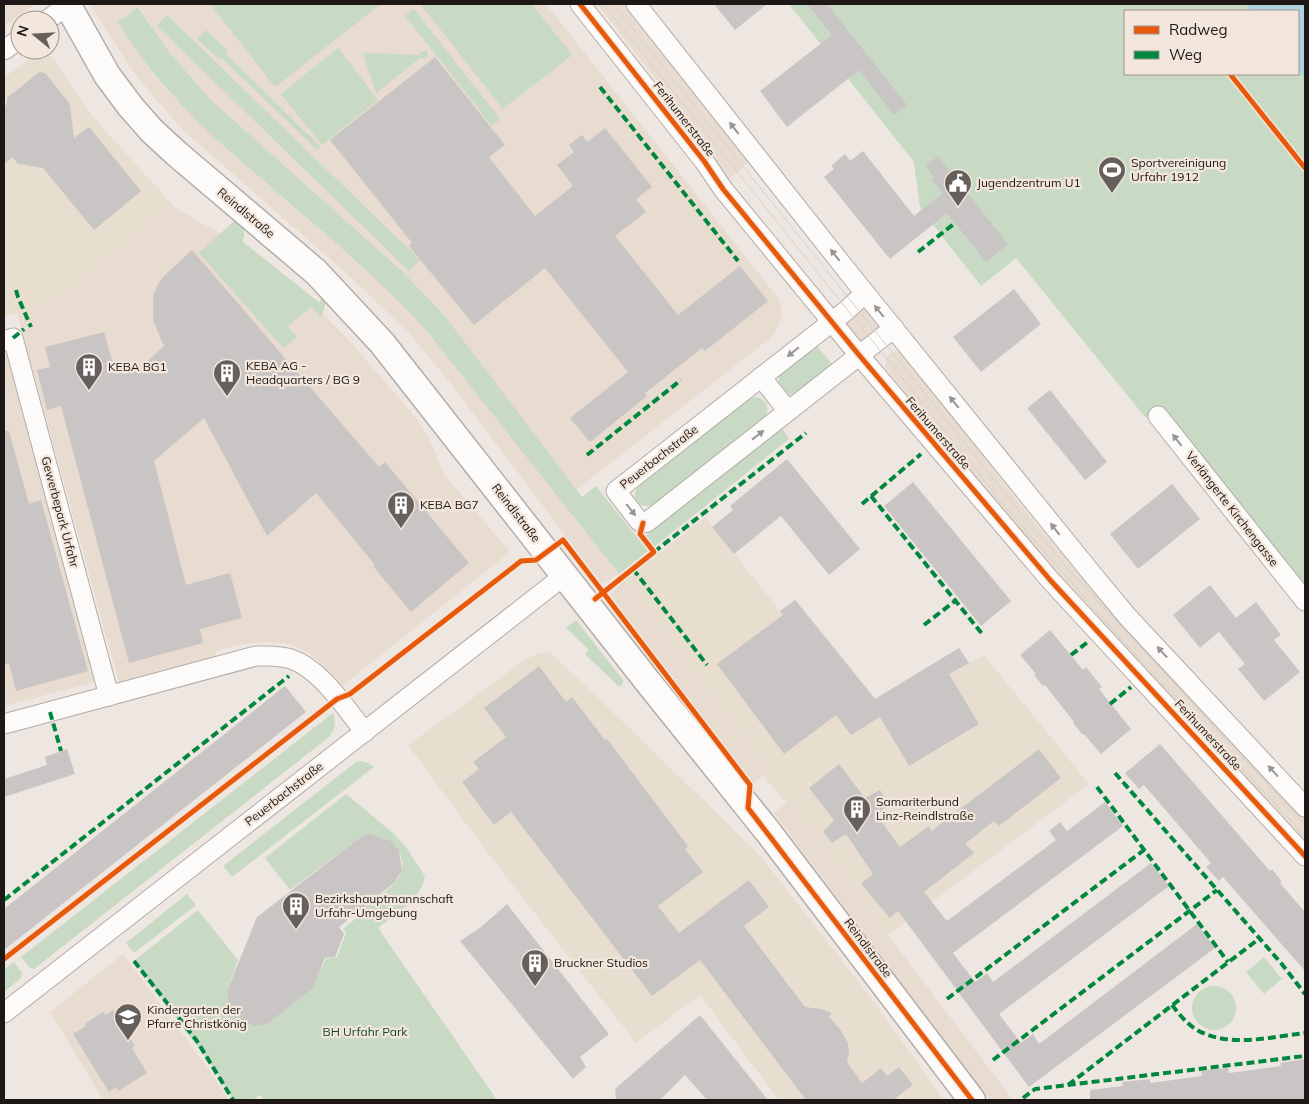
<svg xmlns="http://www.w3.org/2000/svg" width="1309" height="1104" viewBox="0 0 1309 1104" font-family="Mulish,sans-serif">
<rect width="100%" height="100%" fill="#eee7e1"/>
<!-- commercial -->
<g fill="#e7ded0">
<polygon points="42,52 49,54 56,61 81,101 100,125 173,205 55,303 4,317 4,77"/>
<polygon points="705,517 780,611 796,600 876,699 959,648 969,663 984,655 1089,784 888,935 787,803 763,776 766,769 625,580"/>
<polygon points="548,652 555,657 586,686 758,853 865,990 944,1100 779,1100 700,995 636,1043 484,848 408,745 526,659 539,653"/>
</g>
<!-- built -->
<g fill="#e8dbcf">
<polygon points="4,4 35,4 4,27"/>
<polygon points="90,4 546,4 779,299 782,314 777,330 769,339 576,490 444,315 404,273 211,100 169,52 139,7 119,22 148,67 167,90 186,110 240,161 368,271 397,298 426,330 619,574 602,584 448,380 408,332 345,272 184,131 154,97 129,66"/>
<polygon points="597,4 623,4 749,162 728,180 706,143"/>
<polygon points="173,205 177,209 221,234 323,314 347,338 417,419 433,446 443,473 510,552 342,686 327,669 313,656 297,647 284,643 267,642 249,643 215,651 216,656 119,682 17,313 55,303"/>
<polygon points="866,308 880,324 879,328 864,341 859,342 846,328 847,321 862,309"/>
<polygon points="897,351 904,354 1016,499 1072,566 1305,819 1305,842 1117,641 1002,511 885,367 886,357 890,353"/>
<polygon points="7,355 95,682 4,706 4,356"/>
<polygon points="625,580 766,770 763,776 753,784 610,595"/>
<polygon points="787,803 888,935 1013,1100 989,1100 774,813"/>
<polygon points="123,954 210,1071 228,1100 103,1100 50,1012"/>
</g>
<!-- green -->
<g fill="#c8d9c4">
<polygon points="210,4 381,4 275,87"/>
<polygon points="424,4 532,4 572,55 503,109 422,6"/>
<polygon points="789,4 1245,4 1251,11 1125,11 1125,74 1298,74 1298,70 1305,79 1305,594 1166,415 1145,417 1016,258 981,286 920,208 914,162"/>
<path d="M138 7 169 52 211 100 404 273 444 315 582 497 596 486 648 551 619 574 426 330C383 283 335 242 287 201 222 145 163 97 118 22Z"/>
<polygon points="414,9 500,119 492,126 405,16"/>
<polygon points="167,15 420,260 409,271 157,26"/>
<polygon points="206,30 228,51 226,54 320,146 317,150 222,58 220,60 197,39"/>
<polygon points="338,48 378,100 322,145 281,94"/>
<polygon points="427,51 428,57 421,59 421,57 376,93 363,53 420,55 420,52"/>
<path d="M235 220 245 225 243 242 320 303 322 287C325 298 328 307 320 317L311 307 288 326 297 337 283 348 199 253Z"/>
<path d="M817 346 832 364C825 371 795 400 786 394 783 392 780 387 778 384L779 376Z"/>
<path d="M756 397C767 399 771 409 764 418L653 505C639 510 629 497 639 486L749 399Z"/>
<polygon points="782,428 789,439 654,547 645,536"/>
<polygon points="576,620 623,680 623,683 621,686 618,686 585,654 589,650 566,628"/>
<path d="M333 713C336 723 335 729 329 737L34 969 30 968 21 957Z"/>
<polygon points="362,761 368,763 374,767 232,877 223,866 356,762"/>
<path d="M346 794 393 833 405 846 425 876C420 901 396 913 378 928L497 1100H264L260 1095 253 1100H233L214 1069 134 961 198 910 238 960 227 991 230 1010 236 1019 255 1026 267 1024 311 989 326 959 337 957 346 933 343 929 365 911 363 907C374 899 392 889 399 877 412 853 384 831 362 836L290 890 265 858Z"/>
<polygon points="187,894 196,905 134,953 126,943"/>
<polygon points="1264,957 1282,979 1264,994 1246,972"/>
<polygon points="14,962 22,973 21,978 4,992 4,970"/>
<circle cx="1214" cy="1008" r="22"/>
</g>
<!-- water -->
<polygon fill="#afd2e1" points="1245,4 1305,4 1305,79 1298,70 1298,11 1251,11"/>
<!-- building -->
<g fill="#cac5c5">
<polygon points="714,4 767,4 735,30"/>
<polygon points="807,4 827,4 907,105 894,115 859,70 787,127 760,91 832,35"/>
<polygon points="435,57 505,145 489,157 535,216 573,186 557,165 574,152 569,145 582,135 587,142 605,128 652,187 636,199 646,212 615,236 678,315 740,266 768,301 705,351 702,348 645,393 647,396 590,442 570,418 628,372 545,268 474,325 409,246 412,243 330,140"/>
<polygon points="39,72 45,73 70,104 74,138 89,127 141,191 94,230 43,168 18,164 12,157 4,164 4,107 7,104 7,98"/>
<polygon points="863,151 914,216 943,193 931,179 934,177 926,166 938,156 1008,244 986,262 947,213 890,259 824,177 834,169 831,166 845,154 850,161"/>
<polygon points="192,250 379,467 385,462 469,563 411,612 373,566 375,565 316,493 267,536 204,418 154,461 186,585 230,573 242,618 200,629 203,643 129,663 61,406 47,410 37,370 50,367 45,347 104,332 116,374 140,368 164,346 153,320 153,296 157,286 163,277"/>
<polygon points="1014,289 1041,324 981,372 953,337"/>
<polygon points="1050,390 1107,462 1085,480 1027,408"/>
<polygon points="4,431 9,431 29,504 41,500 88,671 16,691 9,663 4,665"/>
<polygon points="787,459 860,549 829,575 781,516 734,554 712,527 733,510 730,506"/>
<polygon points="913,482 1011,601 981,626 884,506"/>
<polygon points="1172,484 1200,519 1138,569 1110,534"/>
<polygon points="1210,585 1236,618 1256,602 1281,635 1274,640 1300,672 1264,701 1238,669 1245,664 1219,632 1200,648 1173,615"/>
<polygon points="795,600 875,699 959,648 969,663 949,674 979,724 909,766 880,717 851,735 836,715 784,754 717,664 783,615 780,611"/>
<polygon points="1050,630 1083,670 1086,667 1102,687 1099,689 1131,729 1101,754 1084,734 1083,735 1073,723 1074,722 1045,685 1043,686 1034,675 1036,674 1020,655"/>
<polygon points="539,666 566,702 572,697 605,740 607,739 688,846 685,849 703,872 658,906 679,933 749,880 769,907 744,926 805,1007 821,1009 832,1013 829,1017 840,1029 848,1043 849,1052 847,1062 862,1083 881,1068 887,1076 899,1067 913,1085 893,1100 806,1100 700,960 652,996 511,812 494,825 462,782 479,769 473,762 506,737 484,708"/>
<polygon points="285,686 306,712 4,950 4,909"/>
<polygon points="1160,744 1270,871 1272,869 1282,882 1280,883 1305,912 1305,971 1223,877 1219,881 1206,867 1211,863 1144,785 1139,789 1125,773"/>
<polygon points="67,749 75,774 4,797 4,779 47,765 45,757"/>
<polygon points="1039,749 1061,778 999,826 994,821 965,844 974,853 924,892 947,921 1056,840 1049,831 1060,822 1067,831 1105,802 1123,826 953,953 975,982 987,973 993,982 1151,863 1169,886 999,1014 1021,1043 1033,1034 1039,1044 1197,924 1215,948 1029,1087 898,911 890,918 861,884 873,874 846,834 832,843 823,832 834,820 809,788 839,764 865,798 880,790 889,804 877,815 900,847 929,826 931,831"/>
<polygon points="370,834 391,841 399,851 402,870 395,882 339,927 344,934 335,957 325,958 312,989 267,1024 255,1026 236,1019 230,1010 227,991 257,917 362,836"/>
<polygon points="507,904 609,1034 580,1057 586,1067 573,1079 460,941 481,927"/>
<polygon points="113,1010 135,1046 132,1048 147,1073 118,1091 116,1087 109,1092 73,1034 86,1026 85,1024 103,1012 106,1015"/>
<polygon points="700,1015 768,1100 707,1100 685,1075 660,1100 616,1100 615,1089"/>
<polygon points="1305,1059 1305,1100 1090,1100 1090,1090 1123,1086 1122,1082 1150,1079 1150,1083 1202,1076 1201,1071 1228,1068 1229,1073 1281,1066 1280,1063"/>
</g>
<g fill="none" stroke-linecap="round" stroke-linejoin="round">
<!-- street casing -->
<g stroke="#b2aca8" stroke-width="21">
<g id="street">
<polyline points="580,4 704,161 723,189 859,355 1051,581 1305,856"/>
<polyline points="636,4 852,277 1093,575 1127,616 1305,807"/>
<polyline points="47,20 68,5"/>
<polyline points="4,50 20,39"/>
<polyline points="865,293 847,310 616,491 639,521 643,523 647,522 894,328"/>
<polyline points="4,341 13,338 109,696"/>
<polyline points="761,377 788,411"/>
<polyline points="1158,416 1305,601"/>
<path d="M4 724 256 656C268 656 279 655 291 659 321 669 345 708 365 732"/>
<polyline points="4,1013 565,575"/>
</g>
</g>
<!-- secondary casing -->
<g stroke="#b2aca8" stroke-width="29">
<polyline id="secondary" points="67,4 107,75 130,106 152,131 177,154 316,272 382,343 648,682 769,833 972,1100"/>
</g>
<!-- street -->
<use href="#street" stroke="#fcfbfa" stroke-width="19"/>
<!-- secondary -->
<use href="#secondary" stroke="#fcfbfa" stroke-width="26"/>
<!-- tram -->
<g stroke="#d4d3d1" stroke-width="1">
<polyline points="603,4 1006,508 1121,639 1305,836"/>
<polyline points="613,4 1012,502 1068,569 1305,825"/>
</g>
<!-- quiet -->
<g stroke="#00873e" stroke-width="4" stroke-dasharray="8 4" stroke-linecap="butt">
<polyline points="600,87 738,261"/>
<polyline points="918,252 955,223"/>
<polyline points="16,290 18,297 31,327"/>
<polyline points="13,338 24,329"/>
<polyline points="587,455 681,380"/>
<polyline points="871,496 983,635"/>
<polyline points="862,504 921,454"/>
<polyline points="654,552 806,433"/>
<polyline points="633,569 707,665"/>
<polyline points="924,625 955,601"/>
<polyline points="1071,655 1089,641"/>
<polyline points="1110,704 1131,687"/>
<polyline points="50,712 61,751"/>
<polyline points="1115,773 1281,963 1305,994"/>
<polyline points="1097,787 1228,962"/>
<polyline points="4,900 289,676"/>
<polyline points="134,961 197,1041 233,1100"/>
<polyline points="947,999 1144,850"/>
<path d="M1172 1005C1179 1014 1187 1024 1197 1030 1229 1048 1271 1037 1305 1033"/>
<polyline points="993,1060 1217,890"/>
<polyline points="1068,1085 1260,938"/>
<polyline points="1023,1098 1035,1089 1305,1056"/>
</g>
<!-- cycleway casing -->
<g stroke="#f3e6dc" stroke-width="8">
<g id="cycleway">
<polyline points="580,4 704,161 723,189 859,355 1051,581 1305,856"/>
<polyline points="1230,74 1305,168"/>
<polyline points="595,599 654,552 640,534 643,523"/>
<polyline points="4,959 337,699 350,694 521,561 536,560 563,540 750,785 748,808 972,1100"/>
</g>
</g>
<!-- cycleway -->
<use href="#cycleway" stroke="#e8590c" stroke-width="5"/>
</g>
<!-- one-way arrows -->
<defs><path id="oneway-solid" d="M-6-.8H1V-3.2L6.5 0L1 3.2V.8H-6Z" transform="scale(1.25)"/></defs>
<g fill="#989593">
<use href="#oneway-solid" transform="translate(734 128) rotate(-128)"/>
<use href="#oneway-solid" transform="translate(835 255) rotate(-128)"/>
<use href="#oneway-solid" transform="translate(879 311) rotate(-129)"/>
<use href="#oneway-solid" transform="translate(793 352) rotate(142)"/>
<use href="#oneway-solid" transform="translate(954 402) rotate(-129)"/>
<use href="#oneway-solid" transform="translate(758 435) rotate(-38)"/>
<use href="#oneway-solid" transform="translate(1177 440) rotate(-128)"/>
<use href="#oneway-solid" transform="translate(631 510) rotate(51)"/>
<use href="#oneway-solid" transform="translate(1055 529) rotate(-128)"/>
<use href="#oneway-solid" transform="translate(1162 652) rotate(-133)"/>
<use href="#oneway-solid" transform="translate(1273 771) rotate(-132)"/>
</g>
<!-- icons -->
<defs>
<g id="stadium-pin" transform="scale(1.4375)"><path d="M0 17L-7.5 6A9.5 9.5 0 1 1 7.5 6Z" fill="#66605c" stroke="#f3e6dc"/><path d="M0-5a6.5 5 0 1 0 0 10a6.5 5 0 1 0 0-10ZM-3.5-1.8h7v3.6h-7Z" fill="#fff"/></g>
<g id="civic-pin" transform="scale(1.4375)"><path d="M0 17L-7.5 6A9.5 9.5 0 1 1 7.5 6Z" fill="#66605c" stroke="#f3e6dc"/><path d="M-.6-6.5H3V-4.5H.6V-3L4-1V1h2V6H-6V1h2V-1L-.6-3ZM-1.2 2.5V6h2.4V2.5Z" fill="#fff"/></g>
<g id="building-pin" transform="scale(1.4375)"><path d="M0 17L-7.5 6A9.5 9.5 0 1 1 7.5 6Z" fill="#66605c" stroke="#f3e6dc"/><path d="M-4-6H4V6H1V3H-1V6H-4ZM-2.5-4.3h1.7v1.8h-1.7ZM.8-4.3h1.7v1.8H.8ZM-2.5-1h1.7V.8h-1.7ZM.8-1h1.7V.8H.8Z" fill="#fff"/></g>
<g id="school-pin" transform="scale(1.4375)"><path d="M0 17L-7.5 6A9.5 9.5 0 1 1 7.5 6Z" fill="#66605c" stroke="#f3e6dc"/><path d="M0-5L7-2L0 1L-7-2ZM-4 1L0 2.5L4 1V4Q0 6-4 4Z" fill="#fff"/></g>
</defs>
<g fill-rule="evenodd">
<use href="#stadium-pin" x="1112" y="170"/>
<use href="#civic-pin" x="958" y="183"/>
<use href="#building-pin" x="89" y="367"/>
<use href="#building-pin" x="227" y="373"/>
<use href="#building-pin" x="401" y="505"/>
<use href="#building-pin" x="857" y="809"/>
<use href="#building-pin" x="296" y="906"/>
<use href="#building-pin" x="535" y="963"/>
<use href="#school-pin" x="128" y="1017"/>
</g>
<g text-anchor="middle" stroke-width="4.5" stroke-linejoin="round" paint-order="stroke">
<!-- street labels -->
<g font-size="12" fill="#1d1815" stroke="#f3e6dc">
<text transform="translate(684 119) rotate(52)" y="4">Ferihumerstraße</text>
<text transform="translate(246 213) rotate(40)" y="4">Reindlstraße</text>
<text transform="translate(938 433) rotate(49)" y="4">Ferihumerstraße</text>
<text transform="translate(659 457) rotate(-38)" y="4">Peuerbachstraße</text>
<text transform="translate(1232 509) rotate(52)" y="4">Verlängerte Kirchengasse</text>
<text transform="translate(60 512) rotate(75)" y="4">Gewerbepark Urfahr</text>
<text transform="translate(516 513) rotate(52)" y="4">Reindlstraße</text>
<text transform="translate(1208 735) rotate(47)" y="4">Ferihumerstraße</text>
<text transform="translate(284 794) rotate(-38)" y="4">Peuerbachstraße</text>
<text transform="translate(868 948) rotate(53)" y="4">Reindlstraße</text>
</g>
<!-- poi labels -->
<g font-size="12" fill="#1d1815" stroke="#f3e6dc" text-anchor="start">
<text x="1131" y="167">Sportvereinigung<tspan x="1131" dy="14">Urfahr 1912</tspan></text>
<text x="977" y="187">Jugendzentrum U1</text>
<text x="246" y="370">KEBA AG -<tspan x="246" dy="14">Headquarters / BG 9</tspan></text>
<text x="108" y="371">KEBA BG1</text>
<text x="420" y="509">KEBA BG7</text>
<text x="876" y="806">Samariterbund<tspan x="876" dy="14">Linz-Reindlstraße</tspan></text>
<text x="315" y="903">Bezirkshauptmannschaft<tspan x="315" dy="14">Urfahr-Umgebung</tspan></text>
<text x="554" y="967">Bruckner Studios</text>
<text x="147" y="1014">Kindergarten der<tspan x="147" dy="14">Pfarre Christkönig</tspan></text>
</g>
<!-- park labels -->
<g font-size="12" fill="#0f4a1e" stroke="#f3e6dc">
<text x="365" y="1036">BH Urfahr Park</text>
</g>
</g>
<!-- border -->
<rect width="1309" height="1104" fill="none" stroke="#1d1815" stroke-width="10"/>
<!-- legend -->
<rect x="1124" y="10" width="175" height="65" fill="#f3e6dc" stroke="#9d948c"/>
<rect x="1134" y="26" width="25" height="8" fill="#e8590c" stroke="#9d948c"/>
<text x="1169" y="35" font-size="15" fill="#1d1815">Radweg</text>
<rect x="1134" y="51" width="25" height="8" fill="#00873e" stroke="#9d948c"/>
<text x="1169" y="60" font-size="15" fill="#1d1815">Weg</text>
<!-- north arrow -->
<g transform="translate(35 35) rotate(288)"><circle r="24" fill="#f3e6dc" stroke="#9d948c"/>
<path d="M0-4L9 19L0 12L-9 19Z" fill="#66605c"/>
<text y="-8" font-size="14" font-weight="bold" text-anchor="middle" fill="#1d1815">N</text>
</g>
</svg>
